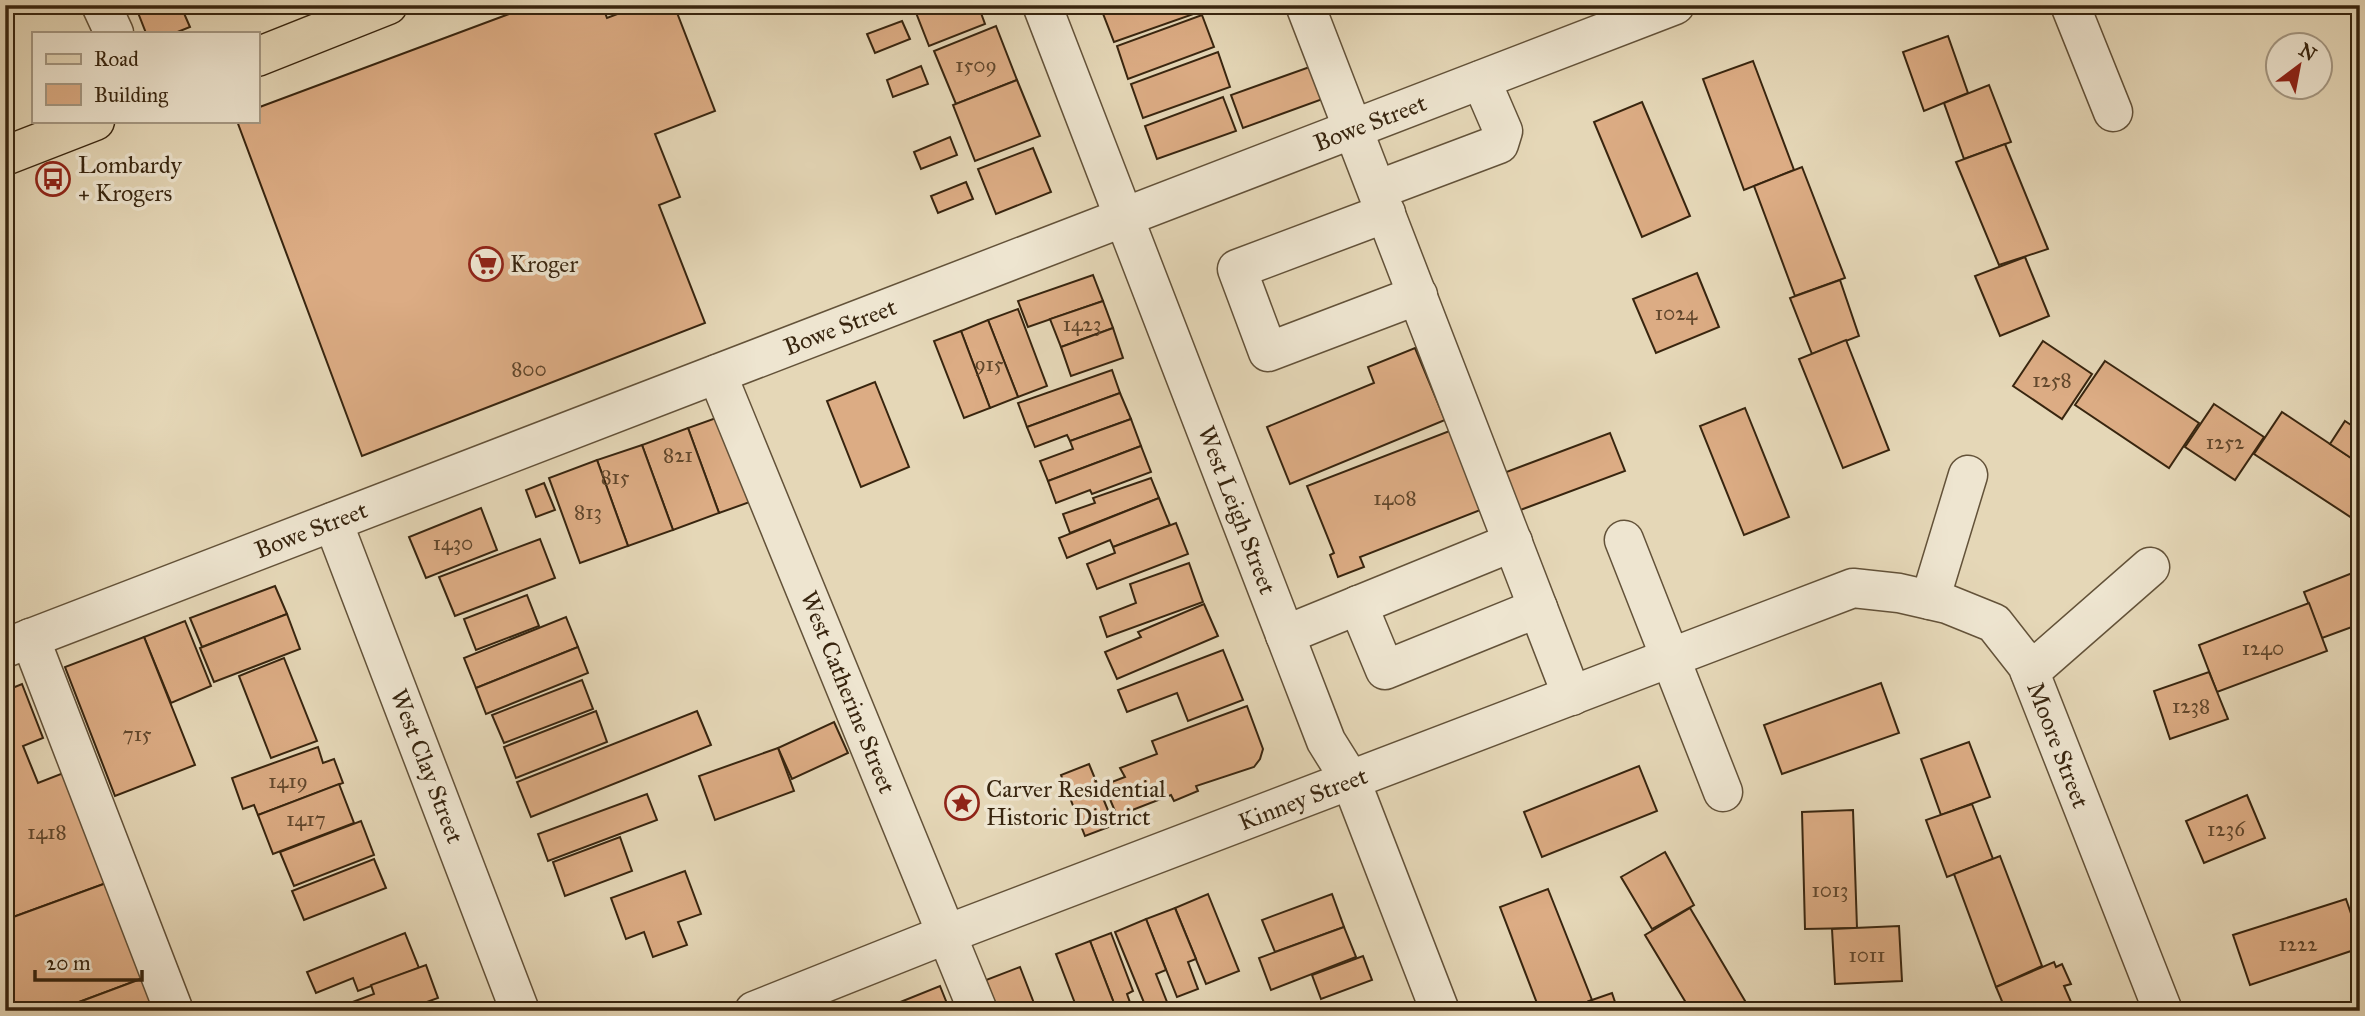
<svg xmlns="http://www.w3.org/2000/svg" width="2365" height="1016" viewBox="0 0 2365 1016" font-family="'IM FELL Great Primer',serif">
<rect width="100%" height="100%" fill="#e5d7b7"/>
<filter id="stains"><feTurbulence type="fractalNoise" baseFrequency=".00286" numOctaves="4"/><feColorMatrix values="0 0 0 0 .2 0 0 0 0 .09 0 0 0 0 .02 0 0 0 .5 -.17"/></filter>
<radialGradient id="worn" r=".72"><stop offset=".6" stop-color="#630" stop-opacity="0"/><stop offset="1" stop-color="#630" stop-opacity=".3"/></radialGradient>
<!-- building -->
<g fill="#dcac84" stroke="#38250f" stroke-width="2">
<polygon points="135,5 198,5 183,11 190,27 175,33 146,33"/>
<polygon points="533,5 584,5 585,9 602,5 607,18 641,5 674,5 715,111 655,134 680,197 659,205 705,323 362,456 237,121 257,121 257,108"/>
<polygon points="913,5 978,5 985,24 929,46"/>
<polygon points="1118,5 1203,5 1205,10 1114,42 1102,11"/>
<polygon points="1202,15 1214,47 1128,79 1117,46"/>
<polygon points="902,21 910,39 875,53 867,34"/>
<polygon points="996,26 1017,80 956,104 934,51"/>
<polygon points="1948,36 1968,93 1924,111 1903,52"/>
<polygon points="1218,52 1230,87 1143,118 1131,84"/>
<polygon points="1753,61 1794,170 1744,190 1703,79"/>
<polygon points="1318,64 1331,96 1243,128 1231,95"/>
<polygon points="921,66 928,84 893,97 887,80"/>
<polygon points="1017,80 1040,136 975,161 953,105"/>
<polygon points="1989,85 2011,142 1964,159 1944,103"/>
<polygon points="1223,97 1236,131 1157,159 1145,126"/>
<polygon points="1642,102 1690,216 1642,237 1594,122"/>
<polygon points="950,137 957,155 921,169 914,152"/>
<polygon points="2005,144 2048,249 1999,265 1956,162"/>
<polygon points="1033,148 1051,192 996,214 978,169"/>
<polygon points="1802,167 1845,278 1795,296 1754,186"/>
<polygon points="966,182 973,199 938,213 931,196"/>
<polygon points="2025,257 2049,316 2000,336 1975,276"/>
<polygon points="1697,273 1719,327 1656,353 1633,299"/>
<polygon points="1093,275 1103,301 1028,327 1018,301"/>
<polygon points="1840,280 1859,336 1812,354 1790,298"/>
<polygon points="1103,301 1113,328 1061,347 1050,319"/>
<polygon points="1018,309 1047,386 1018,397 988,320"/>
<polygon points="988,320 1018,397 990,408 961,331"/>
<polygon points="1113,328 1123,358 1071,376 1061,347"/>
<polygon points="961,331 990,408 964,418 934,341"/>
<polygon points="1846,340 1889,450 1843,468 1799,359"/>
<polygon points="2043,341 2092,374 2062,419 2013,386"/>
<polygon points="1415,348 1445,420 1290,484 1267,427 1374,383 1368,367"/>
<polygon points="2105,361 2199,423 2169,468 2075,405"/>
<polygon points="1112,370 1120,393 1027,427 1018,403"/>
<polygon points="875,382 909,467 861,487 827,401"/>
<polygon points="1120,393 1131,419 1070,441 1067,435 1035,447 1027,427"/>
<polygon points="2214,404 2264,437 2235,480 2185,447"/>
<polygon points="1745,408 1789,517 1744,535 1700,426"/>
<polygon points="2282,412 2360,464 2360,506 2352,518 2254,454"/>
<polygon points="730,413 761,498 719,513 688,428"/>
<polygon points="1131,419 1141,446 1048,481 1040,461 1073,449 1070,441"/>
<polygon points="2345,421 2360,431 2360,464 2330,444"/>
<polygon points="688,428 719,513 673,530 642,445"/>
<polygon points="1452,430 1483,509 1360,557 1364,567 1338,577 1330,555 1334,553 1307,486"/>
<polygon points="1610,433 1625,471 1515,512 1501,474"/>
<polygon points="642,445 673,530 628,546 597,460"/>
<polygon points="1141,446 1151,472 1092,494 1090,490 1056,503 1048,481"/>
<polygon points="597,460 628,546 580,563 549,478"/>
<polygon points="1151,478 1159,498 1070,533 1063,514 1095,503 1093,498"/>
<polygon points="544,483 555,510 536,517 526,490"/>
<polygon points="1159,498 1170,525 1113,547 1110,540 1067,558 1059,538"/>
<polygon points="481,508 497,550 426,578 409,537"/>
<polygon points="1176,523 1188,554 1097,589 1087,564 1115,553 1113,547"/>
<polygon points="540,539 555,578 455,616 439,577"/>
<polygon points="1189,563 1203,602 1107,637 1100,617 1136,603 1130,584"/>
<polygon points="2360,570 2360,624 2322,638 2304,592"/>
<polygon points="275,586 287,614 202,647 190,618"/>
<polygon points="527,595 539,626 476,650 464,619"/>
<polygon points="2309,603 2327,651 2217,692 2199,645"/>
<polygon points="1204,604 1218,636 1117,679 1105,652 1141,637 1138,632"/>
<polygon points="287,614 300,649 214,682 200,648"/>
<polygon points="566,617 578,647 476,688 464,658"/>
<polygon points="185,621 211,686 171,703 144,637"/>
<polygon points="144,637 195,765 115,796 65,667"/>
<polygon points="578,647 588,673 486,714 476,688"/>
<polygon points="1223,650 1243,700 1188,721 1177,693 1127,712 1118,690"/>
<polygon points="284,658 317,741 271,758 239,676"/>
<polygon points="2209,672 2228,719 2170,739 2154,691"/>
<polygon points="582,680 593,709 504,743 492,715"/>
<polygon points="1881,683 1899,733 1782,774 1764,725"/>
<polygon points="22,684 43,738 23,746 38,783 66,772 109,882 5,920 5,691"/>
<polygon points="1247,706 1263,749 1260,759 1254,767 1196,786 1198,791 1174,801 1171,795 1117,816 1104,785 1125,777 1120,768 1157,754 1152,741"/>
<polygon points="596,711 607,742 516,778 504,747"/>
<polygon points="697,711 711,745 531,817 517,782"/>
<polygon points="834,722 848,753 792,779 778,748"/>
<polygon points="1969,742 1990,797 1941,815 1921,759"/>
<polygon points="318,747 323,763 334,759 343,783 258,815 254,805 243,809 232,778"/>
<polygon points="778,748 794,791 715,820 699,776"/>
<polygon points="1089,764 1114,825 1085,836 1061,775"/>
<polygon points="1639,766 1657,811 1542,857 1524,812"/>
<polygon points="339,784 354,823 273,854 258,815"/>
<polygon points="647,794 657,820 548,861 538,834"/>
<polygon points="2247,795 2265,838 2204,863 2186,821"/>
<polygon points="1972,804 1993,859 1947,877 1926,820"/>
<polygon points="1853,810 1857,928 1805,929 1802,812"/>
<polygon points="361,821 374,855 294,886 280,852"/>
<polygon points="620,837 632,871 565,896 553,862"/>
<polygon points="1665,852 1694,905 1652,929 1621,877"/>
<polygon points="2000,856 2042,966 1996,987 1954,874"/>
<polygon points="374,859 386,888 304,920 292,891"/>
<polygon points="685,871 701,914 678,922 687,945 653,957 644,932 626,939 611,898"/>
<polygon points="109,882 146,977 55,1011 5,1011 5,920"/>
<polygon points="1548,889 1592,1000 1565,1011 1540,1011 1500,907"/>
<polygon points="1208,894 1239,971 1206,984 1175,908"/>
<polygon points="1332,894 1344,927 1275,952 1262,920"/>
<polygon points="2346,899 2360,940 2360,948 2250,985 2233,935"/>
<polygon points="1175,908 1196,959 1188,962 1198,989 1177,997 1146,919"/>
<polygon points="1690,908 1751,1011 1691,1011 1645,935"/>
<polygon points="1146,919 1166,970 1156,974 1167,1002 1147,1010 1115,932"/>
<polygon points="1899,926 1902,981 1835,984 1832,929"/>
<polygon points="1344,927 1356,957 1271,990 1259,958"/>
<polygon points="405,933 419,968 358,991 353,978 316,993 307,972"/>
<polygon points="1111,933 1133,991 1127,994 1133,1011 1117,1011 1090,941"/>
<polygon points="1090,941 1117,1011 1078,1011 1056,954"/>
<polygon points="1363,956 1372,980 1321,999 1312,975"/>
<polygon points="2054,962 2056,967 2062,964 2071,984 2064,986 2075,1011 2021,1011 2019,1005 2006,1011 1996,987"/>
<polygon points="426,965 438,998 402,1011 334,1011 334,1009 374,994 371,985"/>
<polygon points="1020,967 1037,1011 998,1011 986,980"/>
<polygon points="146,977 159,1011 55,1011"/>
<polygon points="940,986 950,1011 878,1011"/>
<polygon points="1612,993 1618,1011 1565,1011 1592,1000"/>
</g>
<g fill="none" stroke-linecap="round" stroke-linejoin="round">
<!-- minor casing -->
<g stroke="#635239" stroke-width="41">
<g id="minor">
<polyline points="101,5 114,33"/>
<polyline points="1042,5 1326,741 1351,781 1440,1011"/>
<polyline points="1305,5 1572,696"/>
<polyline points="2070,5 2113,112"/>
<polyline points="1377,190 1499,144 1503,131 1481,80"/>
<polyline points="1386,213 1237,269 1268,352 1418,295"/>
<polyline points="717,374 978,1011"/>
<polyline points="333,522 520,1011"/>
<polyline points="1624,540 1723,792"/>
<polyline points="1930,600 1968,475"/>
<polyline points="1358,605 1385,670 1538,608"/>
<polyline points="1285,635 1513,542"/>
<polyline points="30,638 174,1011"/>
<polyline points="5,648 1675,5"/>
<polyline points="2030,672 2150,567"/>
<polyline points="754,1011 947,934 1853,588 1899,593 1947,604 1994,623 2027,665 2163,1011"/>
</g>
</g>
<!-- major casing -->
<g stroke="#38250f" stroke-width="41">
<g id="major">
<polyline points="257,57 388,5"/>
<polyline points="5,156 95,121"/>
</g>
</g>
<!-- minor -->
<use href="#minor" stroke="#eee5d0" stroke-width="38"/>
<!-- major -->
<use href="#major" stroke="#e5d7b7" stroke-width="38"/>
</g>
<!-- icons -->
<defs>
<g id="bus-ring" transform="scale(1.75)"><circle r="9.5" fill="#eee5d0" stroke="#8f2418" stroke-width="1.5"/><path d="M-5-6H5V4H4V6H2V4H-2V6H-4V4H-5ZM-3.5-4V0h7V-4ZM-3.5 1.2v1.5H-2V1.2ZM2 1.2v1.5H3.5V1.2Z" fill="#8f2418"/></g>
<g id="supermarket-ring" transform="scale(1.75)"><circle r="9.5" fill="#eee5d0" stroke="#8f2418" stroke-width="1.5"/><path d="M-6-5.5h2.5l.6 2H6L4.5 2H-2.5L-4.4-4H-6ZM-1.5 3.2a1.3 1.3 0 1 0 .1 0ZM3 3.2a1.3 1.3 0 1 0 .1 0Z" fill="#8f2418"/></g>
<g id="sight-ring" transform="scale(1.75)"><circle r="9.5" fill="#eee5d0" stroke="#8f2418" stroke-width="1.5"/><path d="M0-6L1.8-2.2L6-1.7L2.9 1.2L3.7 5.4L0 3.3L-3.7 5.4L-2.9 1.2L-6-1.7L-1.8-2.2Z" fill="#8f2418"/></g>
</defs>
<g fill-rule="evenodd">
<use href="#bus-ring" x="53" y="179"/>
<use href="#supermarket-ring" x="486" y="264"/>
<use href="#sight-ring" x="962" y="803"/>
</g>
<g text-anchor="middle" stroke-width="7" stroke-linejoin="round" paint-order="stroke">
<!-- number labels -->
<g font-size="21" fill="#61472c">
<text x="976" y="72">1509</text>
<text x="1676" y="320">1024</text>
<text x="1082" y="331">1423</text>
<text x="989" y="371">915</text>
<text x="529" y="376">800</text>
<text x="2052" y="387">1258</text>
<text x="2225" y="449">1252</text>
<text x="678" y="462">821</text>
<text x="615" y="484">815</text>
<text x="1395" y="505">1408</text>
<text x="588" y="519">813</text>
<text x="453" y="550">1430</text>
<text x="2263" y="655">1240</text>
<text x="2191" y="713">1238</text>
<text x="137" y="741">715</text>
<text x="288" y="788">1419</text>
<text x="306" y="826">1417</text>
<text x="2226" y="836">1236</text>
<text x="47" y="839">1418</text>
<text x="1830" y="897">1013</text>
<text x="2298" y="951">1222</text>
<text x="1867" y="962">1011</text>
</g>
<!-- street labels -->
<g font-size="24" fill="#38250f" stroke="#eee5d0">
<text transform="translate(1370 123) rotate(-21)" y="8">Bowe Street</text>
<text transform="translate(840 327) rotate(-21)" y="8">Bowe Street</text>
<text transform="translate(1237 510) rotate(69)" y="8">West Leigh Street</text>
<text transform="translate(311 530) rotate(-21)" y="8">Bowe Street</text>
<text transform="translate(848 692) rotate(68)" y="8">West Catherine Street</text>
<text transform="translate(2058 745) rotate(69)" y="8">Moore Street</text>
<text transform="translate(427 766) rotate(69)" y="8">West Clay Street</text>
<text transform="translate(1303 799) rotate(-21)" y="8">Kinney Street</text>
</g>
<!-- poi labels -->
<g font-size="24" fill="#38250f" stroke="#eee5d0" text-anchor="start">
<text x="78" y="173">Lombardy<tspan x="78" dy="28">+ Krogers</tspan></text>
<text x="510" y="272">Kroger</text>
<text x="986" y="797">Carver Residential<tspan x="986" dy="28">Historic District</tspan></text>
</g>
</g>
<!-- margin -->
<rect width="2365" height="1016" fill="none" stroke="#e5d7b7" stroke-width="28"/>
<rect x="7" y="7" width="2351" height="1002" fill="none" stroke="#38250f" stroke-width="3.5"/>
<rect x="14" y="14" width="2337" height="988" fill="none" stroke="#38250f" stroke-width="2"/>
<!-- legend -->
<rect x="32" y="32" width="228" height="91" fill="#eee5d0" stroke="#a59883" stroke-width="2"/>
<rect x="46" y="54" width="35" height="10" fill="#e5d7b7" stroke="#a59883" stroke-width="2"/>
<text x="94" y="66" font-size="21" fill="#38250f">Road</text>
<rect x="46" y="84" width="35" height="21" fill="#dcac84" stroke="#a59883" stroke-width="2"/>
<text x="94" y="102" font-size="21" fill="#38250f">Building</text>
<!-- north arrow -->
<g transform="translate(2299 66) rotate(32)"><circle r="33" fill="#eee5d0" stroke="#a59883" stroke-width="2"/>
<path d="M0-5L12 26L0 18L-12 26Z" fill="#8f2418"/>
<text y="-10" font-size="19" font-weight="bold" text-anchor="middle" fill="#38250f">N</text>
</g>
<!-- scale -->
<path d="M35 970v10h107v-10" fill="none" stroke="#38250f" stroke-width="3.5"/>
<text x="46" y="970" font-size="21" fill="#38250f" stroke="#eee5d0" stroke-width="5" paint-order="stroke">20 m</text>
<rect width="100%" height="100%" filter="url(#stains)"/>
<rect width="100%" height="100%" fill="url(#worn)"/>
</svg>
